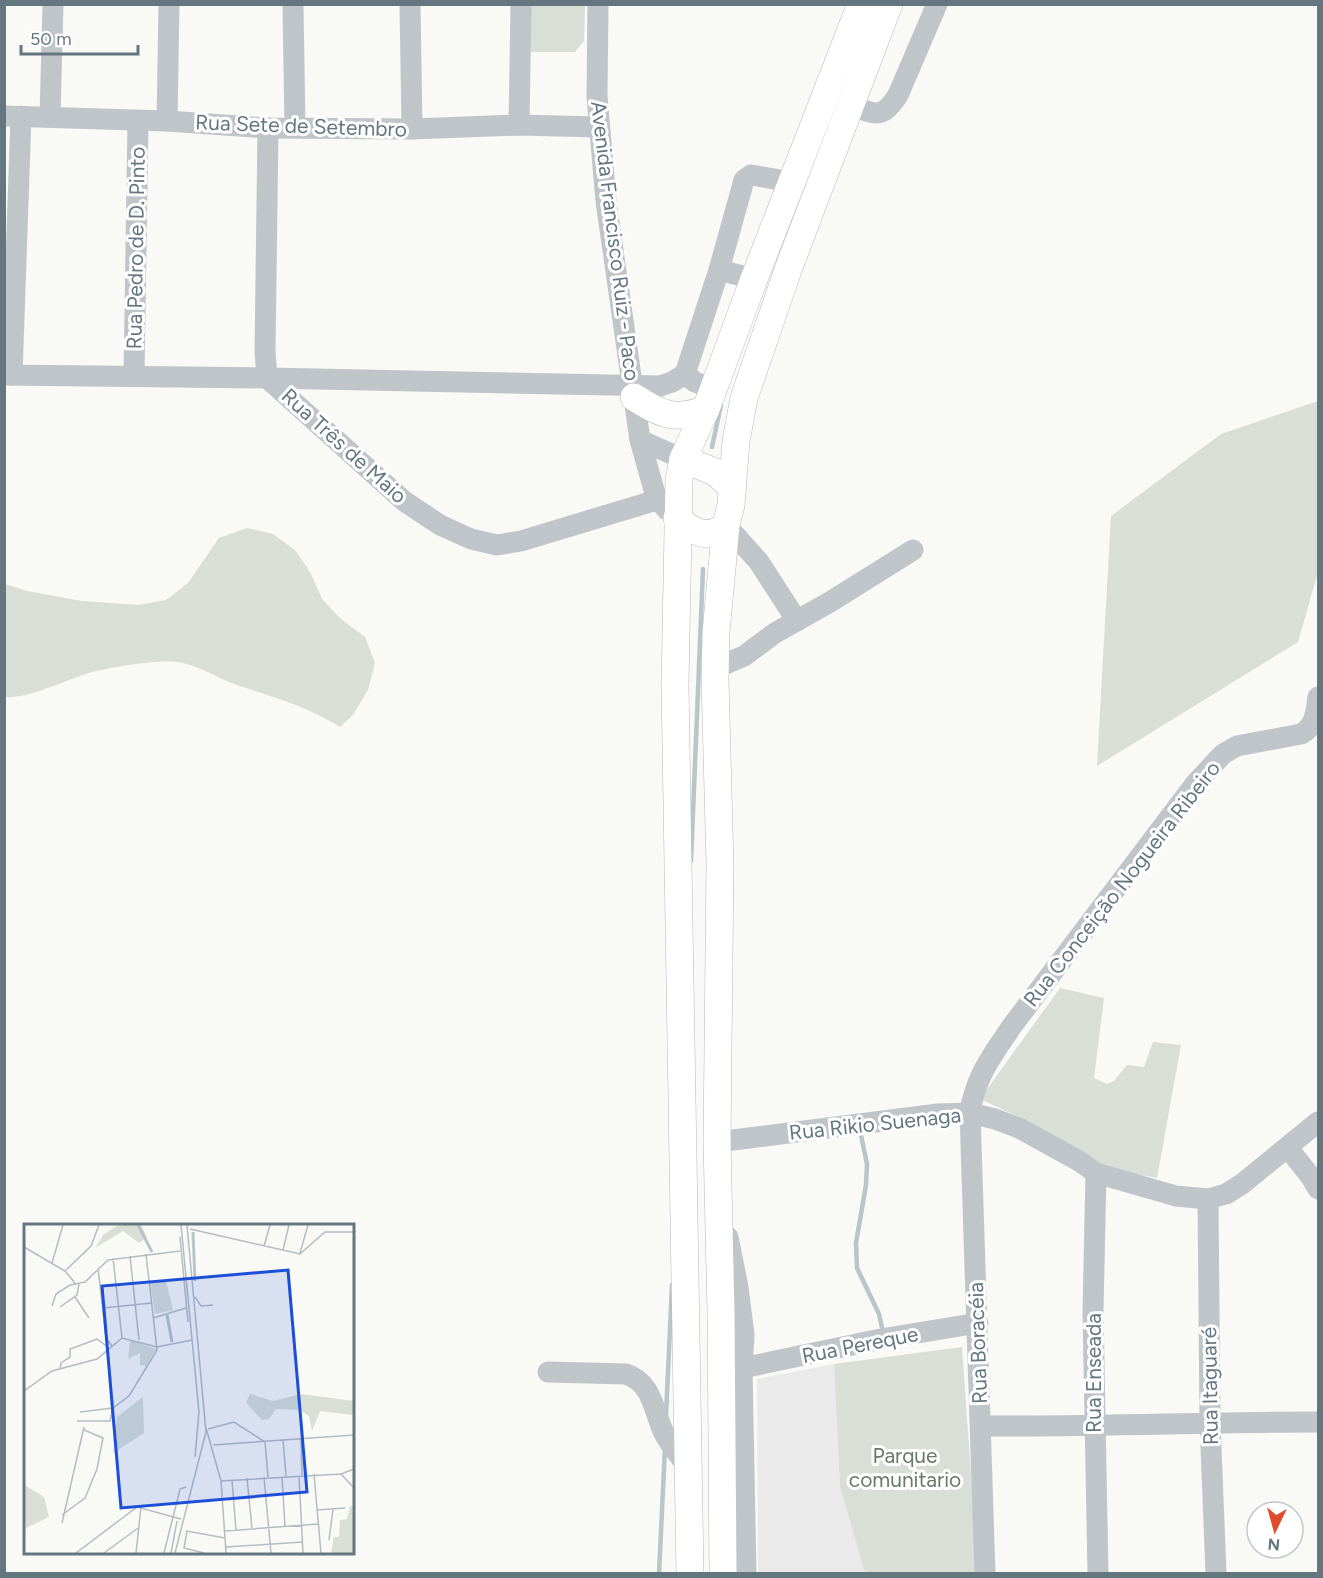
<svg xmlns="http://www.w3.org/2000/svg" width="1323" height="1578" viewBox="0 0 1323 1578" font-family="Figtree,sans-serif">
<rect width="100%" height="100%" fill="#f9f9f6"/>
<!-- built -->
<polygon fill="#eaeaea" points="834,1364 840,1487 978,1573 758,1573 757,1379"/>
<!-- green -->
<g fill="#d9ded6">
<polygon points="530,5 585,5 584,41 575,52 529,52"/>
<polygon points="1318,401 1318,572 1298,642 1097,766 1111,516 1221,434"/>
<path d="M247 528 273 534 296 551 311 574 322 599 341 619 365 637 375 663 368 690 353 715 340 727C303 704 274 698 234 684 218 678 201 667 183 663 162 658 114 667 92 672 68 679 28 699 5 697V584L27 591 82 601 138 605 166 600 188 583 219 538Z"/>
<polygon points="1060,988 1104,998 1094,1078 1107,1084 1114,1081 1127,1065 1144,1067 1153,1042 1181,1045 1157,1178 1115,1170 1084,1157 1025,1120 980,1099"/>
<polygon points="962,1347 978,1573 865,1572 840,1487 834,1364"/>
</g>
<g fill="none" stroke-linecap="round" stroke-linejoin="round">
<!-- stream -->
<g stroke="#b8c5c9" stroke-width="4.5">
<polyline points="712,447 721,405"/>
<polyline points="691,861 703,569"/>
<polyline points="861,1135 867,1164 866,1185 856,1243 857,1268 879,1314 883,1332"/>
<polyline points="666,1415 672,1285"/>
<polyline points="659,1574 665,1447"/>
</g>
<!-- major casing -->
<g stroke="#b4babd" stroke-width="28">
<g id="major">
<path d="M634 397C661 415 676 421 706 409"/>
<polyline points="683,459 715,472 733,488"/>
<path d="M677 518C692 532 709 541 726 525"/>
<polyline points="690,1574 675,685 679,480 683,459 706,409 754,279 861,4"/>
<polyline points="723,1574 721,1313 717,1142 720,865 715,679 716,632 726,525 731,505 736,441 744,398 789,267 889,4"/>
</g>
</g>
<!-- minor -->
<g stroke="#c0c5c9" stroke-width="21">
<polyline points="293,4 295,128"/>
<polyline points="410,4 412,129"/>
<polyline points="598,4 597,96 606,201 640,440 656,497 667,510"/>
<path d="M851 106C876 114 882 120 898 95L937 4"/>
<polyline points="4,116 167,121 268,128 412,129 519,125 598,127"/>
<polyline points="50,116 53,4"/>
<polyline points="167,121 169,4"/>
<polyline points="519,125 521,4"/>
<polyline points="268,128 265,352 267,378 404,501 440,525 471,539 497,545 521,541 657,500"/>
<polyline points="719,270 754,279"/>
<polyline points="4,375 267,378 660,386 672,382 685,374"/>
<polyline points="12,375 21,116"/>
<polyline points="134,376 138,121"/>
<polyline points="714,389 695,382 685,374 719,270 744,180 751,175 792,182"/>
<polyline points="640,440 683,459"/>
<polyline points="726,525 759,562 797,621"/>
<polyline points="716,668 744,656 775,633 830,602 913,550"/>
<polyline points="717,1142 938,1114 970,1113 995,1119 1019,1128 1079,1161 1096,1173 1176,1196 1208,1199 1226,1194 1242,1184 1318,1122"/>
<polyline points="1288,1148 1311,1177 1318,1189"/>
<polyline points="1096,1173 1093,1311 1098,1574"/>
<polyline points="1208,1199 1210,1422 1216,1574"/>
<polyline points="728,1237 738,1287 744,1335 742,1368 746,1574"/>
<polyline points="742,1368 881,1339 978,1323"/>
<path d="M548 1372 626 1374C652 1383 653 1408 663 1431 669 1444 679 1455 687 1466"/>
<path d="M981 1426C1094 1427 1206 1422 1318 1422"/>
<path d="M985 1574 970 1113C975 1077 992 1056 1012 1026L1195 784 1223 754 1237 746 1301 734C1315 727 1316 712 1318 697"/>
</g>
<!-- major -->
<use href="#major" stroke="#fff" stroke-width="27"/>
</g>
<g text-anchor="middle" stroke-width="6" stroke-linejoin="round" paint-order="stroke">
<!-- street labels -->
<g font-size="21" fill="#647781" stroke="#fff">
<text transform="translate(301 126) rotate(2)" y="7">Rua Sete de Setembro</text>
<text transform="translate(615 241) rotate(83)" y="7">Avenida Francisco Ruiz - Paco</text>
<text transform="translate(136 248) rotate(-89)" y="7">Rua Pedro de D. Pinto</text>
<text transform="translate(344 446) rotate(42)" y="7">Rua Três de Maio</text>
<text transform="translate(1122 884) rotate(-52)" y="7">Rua Conceição Nogueira Ribeiro</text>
<text transform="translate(875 1124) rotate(-6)" y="7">Rua Rikio Suenaga</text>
<text transform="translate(978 1343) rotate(-92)" y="7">Rua Boracéia</text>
<text transform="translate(860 1345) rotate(-11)" y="7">Rua Pereque</text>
<text transform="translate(1094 1373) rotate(-90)" y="7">Rua Enseada</text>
<text transform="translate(1210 1386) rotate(-91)" y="7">Rua Itaguaré</text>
</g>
<!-- park labels -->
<g font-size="21" fill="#697963" stroke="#fff">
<text x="905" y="1463">Parque<tspan x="905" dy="24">comunitario</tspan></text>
</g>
</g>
<!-- overview -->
<g transform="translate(24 1224)">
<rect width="330" height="330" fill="#f9f9f6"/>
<path d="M95 1H117L123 13 115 19 99 7 71 24 80 10ZM142 57 149 86 131 90 126 59ZM106 116 132 125 122 142 116 141V129L104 135ZM226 170 249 177 277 170 330 177V191L296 187 288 207 285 192 276 186 252 185 245 195 238 196 222 179ZM119 173 120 209 89 229 93 193ZM0 261 20 273 25 293 0 305ZM326 282H330V329H307L310 313H315L316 296 323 295Z" fill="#d9ded6"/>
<path fill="none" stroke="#b8c5c9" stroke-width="3" d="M114 1 128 28M169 8 171 57M143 91 148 118"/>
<path fill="none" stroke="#b4bdc0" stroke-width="1.5" d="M157 1 175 188 171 233M166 5 276 30 301 8H330M156 13 164 98M240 22 246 1M0 23 41 47 51 59M259 26 265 1M276 29 284 1M106 32 115 116M89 34 98 114M28 39 39 1M74 44 82 114 88 122M41 47 67 22 75 1M51 73 65 94M171 73 177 82 189 81M28 82 32 70 46 61 61 58 84 36 156 27M36 83 53 71 55 60M79 84 128 79M129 94 162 84M36 145 37 139 46 133V125L73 115 85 124M0 167 28 147 73 135 98 114 133 123 168 116M89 184 105 172 133 126 122 30M56 188 89 184M53 197H86L89 184M182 204 197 257 202 329M184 205 210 198 241 218 244 253M277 215 278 252M259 216 262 252M189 221 330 211M290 250 297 329M317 250 330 264M275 252 279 329M240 253 247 329M258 253 261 302M223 254 228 304M208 256 212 306M197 257 317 250 330 245M293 286 321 284M38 291 61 274 73 245 79 214 60 206M38 299 60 203M201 307 294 300M305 316 309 285M202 323 279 318M52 329 113 283 157 295M80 329 114 304M112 329 117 283M140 329 156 265 162 263M147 329 153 297M151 329 182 208 163 1M180 329 160 324 163 307 201 314"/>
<path fill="#1d4ed8" fill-opacity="0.15" stroke="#1d4ed8" stroke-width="3" d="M264 46 283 268 97 284 78 62Z"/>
<rect width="330" height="330" fill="none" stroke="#647781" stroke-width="3"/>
</g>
<!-- border -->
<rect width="1323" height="1578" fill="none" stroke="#647781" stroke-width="12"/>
<!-- north arrow -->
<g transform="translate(1275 1530) rotate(185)"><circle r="28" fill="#ffffff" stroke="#c1c9cd" stroke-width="1.5"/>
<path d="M0-4.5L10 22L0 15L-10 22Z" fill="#e04b30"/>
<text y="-9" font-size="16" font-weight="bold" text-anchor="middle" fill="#647781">N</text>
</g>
<!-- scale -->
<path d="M21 45v9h117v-9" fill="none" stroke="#647781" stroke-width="3"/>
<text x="30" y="45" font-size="18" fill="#647781" stroke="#ffffff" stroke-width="4.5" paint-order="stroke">50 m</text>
</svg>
